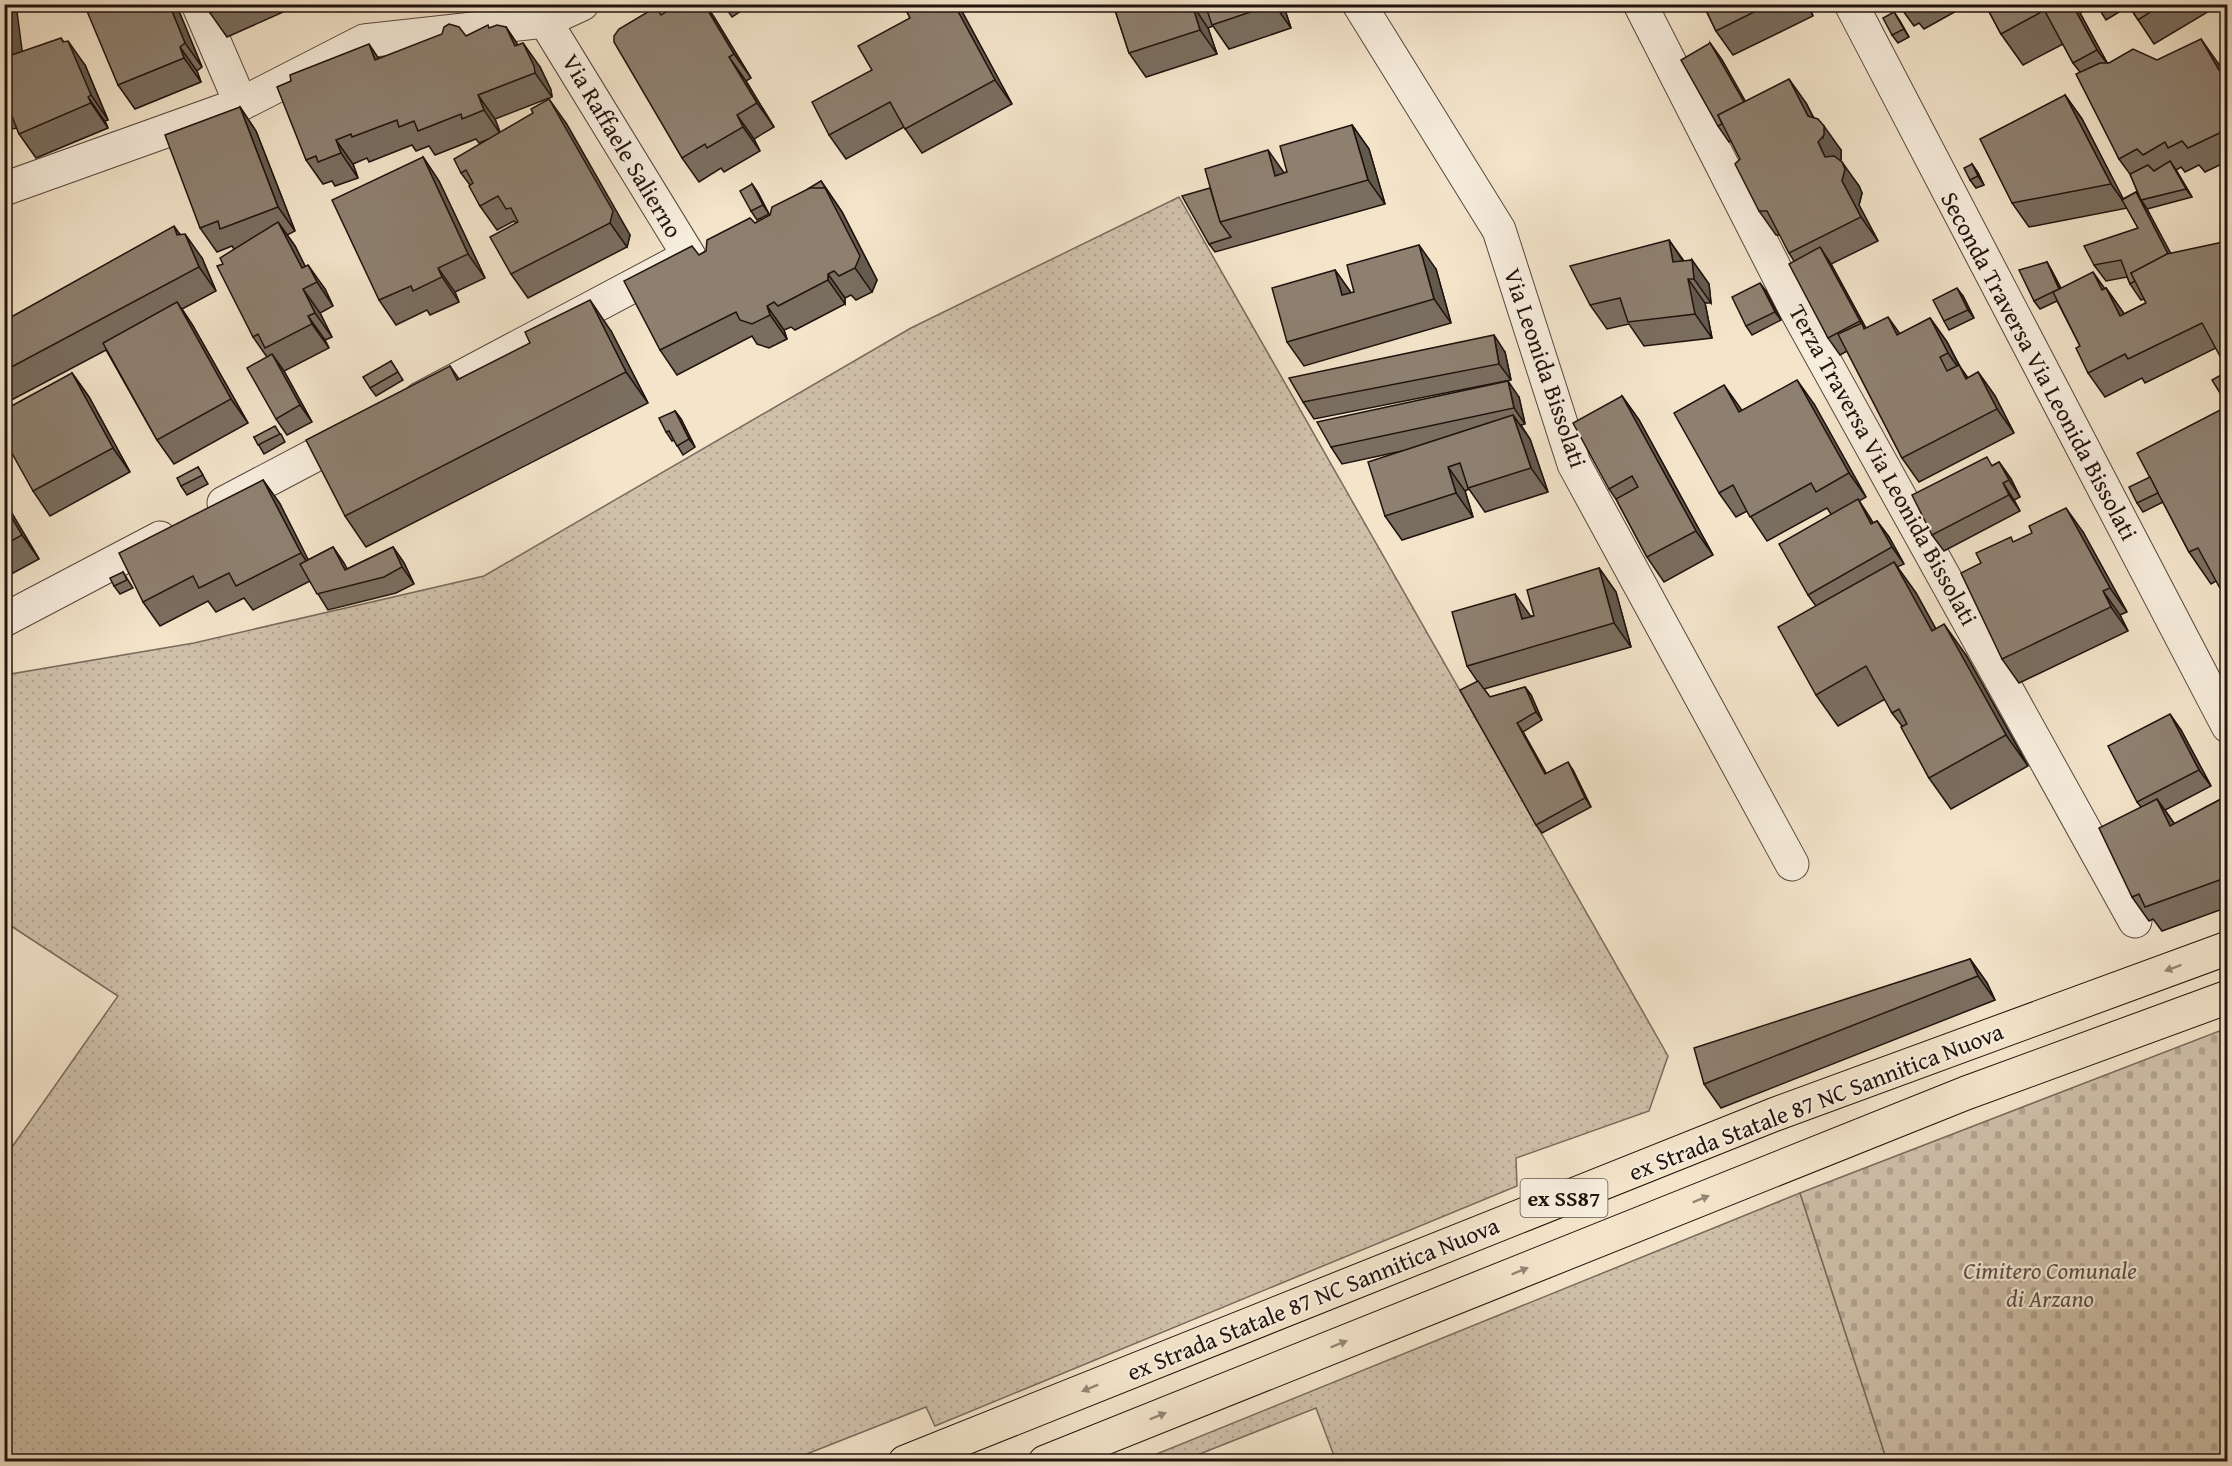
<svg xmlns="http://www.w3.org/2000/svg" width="2232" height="1466" viewBox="0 0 2232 1466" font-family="'Gentium Book Plus',serif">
<defs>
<pattern id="grass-dots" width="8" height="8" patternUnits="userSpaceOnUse" patternTransform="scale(1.5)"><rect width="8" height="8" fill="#cfc0aa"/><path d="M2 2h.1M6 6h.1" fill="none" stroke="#b1a491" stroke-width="1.8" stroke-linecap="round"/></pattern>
<pattern id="cemetery-stones" width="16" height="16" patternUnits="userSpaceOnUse" patternTransform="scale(1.5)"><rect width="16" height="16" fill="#cfc0aa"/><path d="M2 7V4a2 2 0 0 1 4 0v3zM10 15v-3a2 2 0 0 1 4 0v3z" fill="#b1a491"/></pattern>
</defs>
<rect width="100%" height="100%" fill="#f3e4ca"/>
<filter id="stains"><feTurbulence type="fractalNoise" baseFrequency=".00333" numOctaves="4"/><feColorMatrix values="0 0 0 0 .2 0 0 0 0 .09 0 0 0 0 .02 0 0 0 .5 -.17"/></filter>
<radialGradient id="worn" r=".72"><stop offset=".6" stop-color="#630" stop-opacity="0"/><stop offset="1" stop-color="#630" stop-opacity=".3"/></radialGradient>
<!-- grass -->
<g fill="url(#grass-dots)" stroke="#786a5c" stroke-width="1.5">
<polygon points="1179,197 1668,1056 1649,1111 1516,1158 1517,1186 935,1426 926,1407 789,1461 5,1461 5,1157 118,996 5,922 5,675 194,643 484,576 911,328"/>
<polygon points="1800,1193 1887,1461 1336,1461 1316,1408 1182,1461 1137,1462"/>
</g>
<!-- cemetery -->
<polygon fill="url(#cemetery-stones)" stroke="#786a5c" stroke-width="1.5" points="2227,1028 2227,1461 1887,1461 1800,1193"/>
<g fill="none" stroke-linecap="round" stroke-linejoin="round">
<!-- street casing -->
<g stroke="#55473d" stroke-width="35">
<g id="street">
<polyline points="198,4 241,104"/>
<polyline points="1359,4 1499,230 1574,464 1792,864"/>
<polyline points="1640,4 1795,308 2135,921"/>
<polyline points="1851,4 2228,726"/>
<polyline points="4,189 241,104 364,41 545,21 582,4"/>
<polyline points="420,399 689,256 545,21"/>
<polyline points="224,503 353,435"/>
<polyline points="4,620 160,538"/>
</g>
</g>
<!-- highway casing -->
<g stroke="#20130e" stroke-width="35">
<g id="highway">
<polyline points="905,1462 1773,1115 2228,948"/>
<polyline points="1045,1462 1966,1093 2228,997"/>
</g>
</g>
<!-- street -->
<use href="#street" stroke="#f7eddd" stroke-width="33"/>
<!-- highway -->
<use href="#highway" stroke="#f3e4ca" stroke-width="33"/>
</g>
<!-- wall -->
<g fill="#7a6e60" stroke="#20130e" stroke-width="1.5">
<polygon points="4,4 22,52 64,42 85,65 108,120 105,121 108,128 36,158 19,134 17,128 5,130"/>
<polygon points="176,4 202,67 197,71 201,82 135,109 118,85"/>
<polygon points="206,4 301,4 227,37 210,13"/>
<polygon points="679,4 705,4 714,17 751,78 746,81 774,127 754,139 760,151 724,172 721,168 699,182 682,158 662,15"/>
<polygon points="723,4 752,4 732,17"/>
<polygon points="903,4 958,4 1012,104 922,153 904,127 846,159 829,135 872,70 910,18"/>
<polygon points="1113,4 1283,4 1291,28 1229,49 1213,26 1208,28 1217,54 1146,77 1129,53"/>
<polygon points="1703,4 1808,4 1813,16 1733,55 1716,31"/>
<polygon points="1898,4 1969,4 1924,29 1919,23 1914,26"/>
<polygon points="1985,4 2089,4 2091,7 2080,13 2107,63 2157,60 2218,63 2222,69 2228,66 2228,161 2205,172 2199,165 2185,172 2181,167 2176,170 2192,197 2147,209 2216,348 2145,383 2142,378 2105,397 2088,373 2080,346 2057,301 2040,309 2034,301 2047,262 2052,271 2061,288 2105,289 2106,288 2124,314 2146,303 2144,299 2141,300 2130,284 2127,277 2106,281 2094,265 2138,228 2127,208 2029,227 2012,203 2065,95 2082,119 2123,199 2136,192 2141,200 2130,174 2119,159 2080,72 2073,63 2063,44 2023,65 2001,34"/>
<polygon points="2096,4 2221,4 2154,44 2129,6 2106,20"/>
<polygon points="1894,12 1909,37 1898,43 1892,35"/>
<polygon points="506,27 518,45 540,67 551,90 552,97 495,119 500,132 566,123 630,235 627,247 528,298 511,274 516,223 514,221 497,230 480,206 470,185 461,173 486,140 479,143 476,139 435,155 429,146 416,151 412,145 369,162 367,158 353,164 358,178 335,186 332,181 323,184 306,160 291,81 466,36 489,28"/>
<polygon points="1710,43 1722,60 1745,101 1806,103 1814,118 1841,150 1841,159 1840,161 1859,186 1862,193 1859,205 1878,241 1831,264 1866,328 1900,334 1930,318 1947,342 1961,368 1968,378 1978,372 1995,396 2014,433 1919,482 1902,458 1847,351 1840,355 1828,338 1794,261 1789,253 1780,235 1776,235 1759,211 1740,159 1731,141 1729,142 1718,126"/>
<polygon points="240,107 256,131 295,231 287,235 295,246 305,266 325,289 333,306 320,313 332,337 325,340 329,348 284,371 312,422 287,435 276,419 267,357 253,337 223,264 234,249 232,246 217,252 200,228"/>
<polygon points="1352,125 1369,149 1385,204 1215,252 1209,244 1210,188 1287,172"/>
<polygon points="423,157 439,181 485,278 455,292 459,302 430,315 427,310 396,325 379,300"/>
<polygon points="1972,164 1978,173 1984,185 1976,188 1970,180"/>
<polygon points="821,181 842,212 877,280 872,292 856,300 851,295 845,298 845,304 795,330 791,327 784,330 787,339 769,348 757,344 752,336 677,375 660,350 699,255 770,215 808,189"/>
<polygon points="752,184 758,193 769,214 757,220 751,211"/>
<polygon points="180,234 202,258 216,291 182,309 193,326 248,423 174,464 157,440 106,350 4,404 4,321"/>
<polygon points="1669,240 1684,261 1692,260 1709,284 1711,303 1705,303 1712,338 1644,346 1629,324 1607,329 1590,305"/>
<polygon points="1436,269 1451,323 1304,366 1287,342 1335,270 1351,293"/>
<polygon points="1766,291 1781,320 1752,335 1746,326"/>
<polygon points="1963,296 1974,318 1949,330 1944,321"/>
<polygon points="611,331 648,403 366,547 345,516 450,366 459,379"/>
<polygon points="1505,352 1511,380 1314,419 1303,402"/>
<polygon points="391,361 403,380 376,396 370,388"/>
<polygon points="72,373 89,397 130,472 50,516 33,491"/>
<polygon points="1622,396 1639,420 1713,555 1664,582 1647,557 1616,499 1609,489"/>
<polygon points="1519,397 1525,424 1521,425 1530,439 1548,492 1485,512 1469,489 1465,491 1473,517 1402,540 1385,516 1402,451 1342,464 1331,447"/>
<polygon points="1814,404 1866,497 1859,501 1873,523 1877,521 1889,537 1904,564 1897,567 1916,593 1936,629 1966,655 2028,766 1951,809 1929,778 1902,726 1892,713 1885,699 1838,726 1816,695 1816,606 1808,595 1831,514 1827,508 1767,541 1747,511 1736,517 1719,493 1742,411"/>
<polygon points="2228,406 2216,581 2211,584 2189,552 2163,502 2143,512 2137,503 2150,477"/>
<polygon points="675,411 681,419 695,447 683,455 674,440 672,441 666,432"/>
<polygon points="281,434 285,442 264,454 254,437"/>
<polygon points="1999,462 2011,479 2020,497 2014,500 2020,511 1944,551 1932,535 1993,465"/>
<polygon points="198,467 208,484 187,495 181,486"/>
<polygon points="263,480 280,504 308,560 333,547 347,569 393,547 404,563 414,584 396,593 328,610 310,581 253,610 244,598 216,612 208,601 160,626 143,602"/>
<polygon points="4,500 39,559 4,578"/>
<polygon points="2083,532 2127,612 2120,615 2128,631 2019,683 2002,659 1981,563 2014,542"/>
<polygon points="1599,568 1616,592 1631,647 1484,689 1490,697 1525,687 1531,695 1542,720 1523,732 1546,773 1573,770 1591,807 1542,833 1536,825 1478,682 1467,666 1531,616 1534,616"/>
<polygon points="123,572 133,588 120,594 114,586"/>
<polygon points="2181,730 2211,786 2165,810 2174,824 2223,798 2228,804 2228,907 2162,931 2153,919 2149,921 2132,897 2141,807 2137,802"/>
<polygon points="1970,959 1987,983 1995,1000 1721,1108 1704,1084"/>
</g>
<!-- shaded-wall -->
<g fill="#635a4e" stroke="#20130e" stroke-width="1.5">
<polygon points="4,4 16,4 26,80 9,56 4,21"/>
<polygon points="169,4 176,4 202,67 185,43"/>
<polygon points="704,4 705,4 714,17 751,78 734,54"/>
<polygon points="954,4 958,4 1012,104 995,80"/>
<polygon points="1192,4 1208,28 1217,54 1200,30"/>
<polygon points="1274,4 1283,4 1291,28"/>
<polygon points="1806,4 1808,4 1813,16"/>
<polygon points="2072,4 2073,4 2080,13 2109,66 2097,50"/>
<polygon points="1894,12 1900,21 1909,37 1904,29"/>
<polygon points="506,27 522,51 515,46"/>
<polygon points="61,38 74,57 68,41 85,65 108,120 91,95"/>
<polygon points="2201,39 2218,63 2228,79 2219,70"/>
<polygon points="523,43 540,67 551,90 552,97 535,73"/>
<polygon points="1710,43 1722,60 1760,127 1748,110"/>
<polygon points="369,44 385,68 375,60"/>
<polygon points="180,47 197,71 201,82 184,58"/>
<polygon points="729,57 746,81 774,127 757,103"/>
<polygon points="1789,79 1806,103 1823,137 1824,126 1841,150 1841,159 1835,166 1825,157 1818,142 1808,116"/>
<polygon points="478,95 495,119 501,135 484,110"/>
<polygon points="2065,95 2082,119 2128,208 2111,184"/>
<polygon points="88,97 105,121 108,128 91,103"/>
<polygon points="549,99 566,123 630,235 627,247 610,223"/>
<polygon points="240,107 256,131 295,231 278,207"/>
<polygon points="737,115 754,139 760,151 743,127"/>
<polygon points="1352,125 1369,149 1385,204 1368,180"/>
<polygon points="336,140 353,164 358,178 341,153"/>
<polygon points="1268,150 1285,174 1275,176"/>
<polygon points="423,157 439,181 485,278 468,254"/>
<polygon points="2170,161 2176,170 2192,197 2186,189"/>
<polygon points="1842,162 1859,186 1862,193 1859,205 1878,241 1861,217 1842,181"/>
<polygon points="1972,164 1978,173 1984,185 1978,176"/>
<polygon points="821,181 842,212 877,280 872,292 855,268"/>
<polygon points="752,184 758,193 769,214 763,205"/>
<polygon points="2136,192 2147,209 2184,278 2172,262"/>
<polygon points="278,222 295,246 314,284 302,268"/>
<polygon points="174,226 191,250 177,235"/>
<polygon points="185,234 202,258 216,291 199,267"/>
<polygon points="1669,240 1685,264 1688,279 1705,303 1712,338 1695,314 1673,262"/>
<polygon points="1419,245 1436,269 1451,323 1434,299"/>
<polygon points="1820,247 1831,264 1869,334 1864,329 1860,321"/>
<polygon points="1692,260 1709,284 1711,303 1694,279"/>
<polygon points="2047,262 2052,271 2065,297 2059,289"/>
<polygon points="308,265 325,289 333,306 317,282"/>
<polygon points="438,268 455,292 459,302 442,277"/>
<polygon points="1335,270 1352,294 1342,295"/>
<polygon points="2093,272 2110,296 2102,290"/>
<polygon points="828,274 845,298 845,304 828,280"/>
<polygon points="1760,283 1766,291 1781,320 1775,312"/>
<polygon points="1957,288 1963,296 1974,318 1968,310"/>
<polygon points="2106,288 2123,312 2137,341 2120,316"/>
<polygon points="303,289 320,313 332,337 315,313"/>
<polygon points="590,300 611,331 648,403 626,372"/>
<polygon points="177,302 193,326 248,423 231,399"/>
<polygon points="767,306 784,330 787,339 770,315"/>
<polygon points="308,316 325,340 329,348 312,324"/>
<polygon points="1888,317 1905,341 1897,335"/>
<polygon points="1930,318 1947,342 1960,368 1976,389 1966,379 1948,353"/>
<polygon points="1494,335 1505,352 1511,380 1499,364"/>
<polygon points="272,354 284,371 312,422 300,405"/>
<polygon points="1978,372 1995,396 2014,433 1997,409"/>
<polygon points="72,373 89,397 130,472 113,448"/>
<polygon points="1797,380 1814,404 1866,497 1849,473"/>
<polygon points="1508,381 1519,397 1525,424 1514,408"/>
<polygon points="1724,385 1741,409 1756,436 1739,412"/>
<polygon points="1622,396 1639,420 1713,555 1696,531"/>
<polygon points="675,411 681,419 695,447 689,439"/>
<polygon points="1513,415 1530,439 1548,492 1531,468"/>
<polygon points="1999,462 2011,479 2020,497 2009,480"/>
<polygon points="1448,467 1465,491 1473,517 1456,493"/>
<polygon points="263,480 280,504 317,577 301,553"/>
<polygon points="2003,483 2014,500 2020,511 2009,495"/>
<polygon points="1858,499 1869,516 1883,540 1871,524"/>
<polygon points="4,500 39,559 22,535 4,505"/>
<polygon points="2066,508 2083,532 2127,612 2110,588"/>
<polygon points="1877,521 1889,537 1904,564 1892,547"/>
<polygon points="333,547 344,563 355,584 345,570"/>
<polygon points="393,547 404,563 414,584 402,567"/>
<polygon points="1894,562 1916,593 1954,662 1932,631"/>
<polygon points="1599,568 1616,592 1631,647 1614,623"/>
<polygon points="2103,591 2120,615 2128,631 2111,607"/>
<polygon points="1515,594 1532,618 1522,619"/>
<polygon points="1944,624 1966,655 2028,766 2006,735"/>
<polygon points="1525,687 1531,695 1542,720 1536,712"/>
<polygon points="2170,714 2181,730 2211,786 2199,770"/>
<polygon points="1517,723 1523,732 1551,782 1545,774"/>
<polygon points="1568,762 1573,770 1591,807 1585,798"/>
<polygon points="2157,799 2174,823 2187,850 2170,826"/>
<polygon points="1970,959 1987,983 1995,1000 1978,976"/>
</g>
<!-- building -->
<g fill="#8e8070" stroke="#20130e" stroke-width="1.5">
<polygon points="84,4 169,4 185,43 180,47 184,58 118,85"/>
<polygon points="206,4 229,4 210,13"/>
<polygon points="679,4 704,4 734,54 729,57 757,103 737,115 743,127 707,148 705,144 682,158 614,42 614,36 619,29 656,7 661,15"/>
<polygon points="723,4 732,4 726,9"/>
<polygon points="903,4 954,4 995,80 905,129 890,102 829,135 812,102 872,70 858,46 910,18"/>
<polygon points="1113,4 1192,4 1200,30 1129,53"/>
<polygon points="1205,4 1274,4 1212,25"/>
<polygon points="1703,4 1770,4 1716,31"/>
<polygon points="1985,4 2039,4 2043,11 2001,34"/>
<polygon points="2041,4 2072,4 2097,50 2073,63"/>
<polygon points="2128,4 2163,4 2138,20"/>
<polygon points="1894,12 1904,29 1892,35 1883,18"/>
<polygon points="4,21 9,56 61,38 63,42 68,41 91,95 88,97 91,103 19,134 7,104 4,104"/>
<polygon points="449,24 459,27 466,36 488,25 489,28 497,25 506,27 515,46 523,43 534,66 535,73 478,95 484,110 462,119 461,114 418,131 414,121 399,127 397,120 352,137 351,134 336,140 341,153 318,162 316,156 306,160 277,87 291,81 290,75 369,44 375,60 442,34 444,27"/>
<polygon points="2201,39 2219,70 2228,66 2228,129 2188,148 2182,141 2168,148 2165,142 2143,155 2137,149 2119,159 2076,74 2100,63 2109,63 2133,49 2157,60"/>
<polygon points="1710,43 1744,102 1718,115 1722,124 1718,126 1681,60"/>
<polygon points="1789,79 1808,116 1818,119 1824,126 1824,135 1818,142 1825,157 1834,156 1842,162 1845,169 1842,181 1861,217 1789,253 1767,211 1759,211 1735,164 1740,159 1718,115"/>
<polygon points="2065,95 2111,184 2012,203 1980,139"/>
<polygon points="549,99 613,211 610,223 511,274 490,237 518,222 511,208 506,209 498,196 480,206 469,186 473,183 466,170 461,173 454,159 533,113 531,109"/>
<polygon points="240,107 278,207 220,229 218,221 200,228 165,135"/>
<polygon points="1352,125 1368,180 1220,222 1205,169 1268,150 1275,176 1287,172 1280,146"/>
<polygon points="423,157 468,254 438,268 442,277 413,291 411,286 379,300 332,200"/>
<polygon points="2170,161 2186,189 2141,200 2130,174 2148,165 2154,171"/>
<polygon points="1972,164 1978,176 1970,180 1964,168"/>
<polygon points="821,181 825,188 808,189"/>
<polygon points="752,184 763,205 751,211 740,191"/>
<polygon points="810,188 825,188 860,256 855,268 839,276 834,271 828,274 828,280 778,306 774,302 767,306 770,315 752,324 740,320 736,312 660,350 624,281 692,246 699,255 706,251 707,240 750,218 755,223 770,215 772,207"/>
<polygon points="1210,188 1220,222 1231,237 1209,244 1182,196"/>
<polygon points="2136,192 2168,254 2131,273 2135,281 2130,284 2121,260 2094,265 2084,246 2138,228 2122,200"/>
<polygon points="278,222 302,268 308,265 317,282 303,289 315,313 308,316 312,324 265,348 258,334 253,337 217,266 223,264 220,258"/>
<polygon points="174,226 177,235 185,234 199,267 4,371 4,321"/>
<polygon points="1669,240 1673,262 1692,260 1694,279 1688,279 1695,314 1628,322 1620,298 1590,305 1570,266"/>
<polygon points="2228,241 2228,371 2202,323 2128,359 2125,354 2088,373 2076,348 2080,346 2053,292 2093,272 2102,290 2106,288 2120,316 2146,303 2131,273 2167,254"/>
<polygon points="1419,245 1434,299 1287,342 1272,288 1335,270 1342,295 1354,292 1347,265"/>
<polygon points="1820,247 1860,321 1828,338 1789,264"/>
<polygon points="2047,262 2059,289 2034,301 2019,270"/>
<polygon points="1760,283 1775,312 1746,326 1732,297"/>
<polygon points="1957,288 1968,310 1944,321 1933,300"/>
<polygon points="590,300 626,372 345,516 306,440 450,366 457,380 530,343 525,332"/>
<polygon points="177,302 231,399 157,440 103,343"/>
<polygon points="1888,317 1897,335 1930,318 1948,353 1940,357 1947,371 1959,365 1966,379 1978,372 1997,409 1902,458 1838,334 1862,323 1864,329"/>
<polygon points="1494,335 1499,364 1303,402 1289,378"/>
<polygon points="272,354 300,405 276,419 247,368"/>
<polygon points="391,361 398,372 370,388 363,377"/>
<polygon points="2228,371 2228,406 2212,380"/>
<polygon points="72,373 113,448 33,491 4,439 4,410"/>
<polygon points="1797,380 1849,473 1816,492 1811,483 1750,517 1733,485 1719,493 1674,413 1724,385 1739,412"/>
<polygon points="1508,381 1514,408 1331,447 1317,422"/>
<polygon points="1622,396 1696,531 1647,557 1616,499 1638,487 1632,476 1609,489 1573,423"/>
<polygon points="2228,406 2227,459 2228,603 2198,548 2189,552 2137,453"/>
<polygon points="675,411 689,439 677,446 669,431 666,432 659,418"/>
<polygon points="1513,415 1531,468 1468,488 1460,463 1448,467 1456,493 1385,516 1368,462"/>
<polygon points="275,426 280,434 258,445 254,437"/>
<polygon points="1987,457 1992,466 1999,462 2009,480 2003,483 2009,495 1932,535 1912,495"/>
<polygon points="198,467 203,475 181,486 177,478"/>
<polygon points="2150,477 2158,493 2137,503 2129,487"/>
<polygon points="263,480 301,553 236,586 229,573 199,588 193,576 143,602 119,553"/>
<polygon points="1858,499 1871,524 1877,521 1892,547 1808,595 1779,544"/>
<polygon points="4,505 22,535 4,545"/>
<polygon points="2066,508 2110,588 2103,591 2111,607 2002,659 1961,573 1981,563 1976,553 2011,537 2013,542 2032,533 2029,526"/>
<polygon points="333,547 345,570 393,547 402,567 384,577 317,594 300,564"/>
<polygon points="1894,562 1932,631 1944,624 2006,735 1929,778 1901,727 1907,724 1899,709 1892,713 1866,666 1816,695 1778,627"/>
<polygon points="1599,568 1614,623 1467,666 1452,612 1515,594 1522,619 1534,616 1527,590"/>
<polygon points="123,572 127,580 114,586 110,578"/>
<polygon points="1478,681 1490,697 1525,687 1536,712 1517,723 1545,774 1568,762 1585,798 1536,825 1460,690"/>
<polygon points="2170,714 2199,770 2137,802 2108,746"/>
<polygon points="2223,798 2228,806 2228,877 2145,907 2139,894 2132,897 2099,828 2157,799 2170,826"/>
<polygon points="1970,959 1978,976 1704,1084 1694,1048"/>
</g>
<!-- one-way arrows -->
<defs><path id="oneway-solid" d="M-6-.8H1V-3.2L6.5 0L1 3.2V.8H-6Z" transform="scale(1.5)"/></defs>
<g fill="#948675">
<use href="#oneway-solid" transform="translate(2173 968) rotate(160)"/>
<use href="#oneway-solid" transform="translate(1701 1199) rotate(-22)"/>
<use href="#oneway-solid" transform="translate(1520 1271) rotate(-22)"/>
<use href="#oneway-solid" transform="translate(1339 1344) rotate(-22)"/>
<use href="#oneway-solid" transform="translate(1090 1388) rotate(158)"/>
<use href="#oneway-solid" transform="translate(1158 1416) rotate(-22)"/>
</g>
<g text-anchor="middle" stroke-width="4.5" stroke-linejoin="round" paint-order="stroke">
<!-- shield labels -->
<rect fill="#f7eddd" stroke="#60544c" stroke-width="1.5" x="1520.5" y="1179" width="87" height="38" rx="4.5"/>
<g font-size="22" font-weight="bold" fill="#20130e">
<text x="1564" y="1206">ex SS87</text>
</g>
<!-- street labels -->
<g font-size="24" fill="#20130e" stroke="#f7eddd">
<text transform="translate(622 146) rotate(59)" y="8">Via Raffaele Salierno</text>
<text transform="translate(2039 366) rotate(62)" y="8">Seconda Traversa Via Leonida Bissolati</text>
<text transform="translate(1545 368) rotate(71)" y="8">Via Leonida Bissolati</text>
<text transform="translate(1883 465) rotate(61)" y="8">Terza Traversa Via Leonida Bissolati</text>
<text transform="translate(1816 1102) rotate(-21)" y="8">ex Strada Statale 87 NC Sannitica Nuova</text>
<text transform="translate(1313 1299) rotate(-22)" y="8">ex Strada Statale 87 NC Sannitica Nuova</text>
</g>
<!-- park labels -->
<g font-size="24" font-style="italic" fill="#5d5045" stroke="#f7eddd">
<text x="2050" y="1279">Cimitero Comunale<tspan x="2050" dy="28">di Arzano</tspan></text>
</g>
</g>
<!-- margin -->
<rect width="2232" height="1466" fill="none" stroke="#f3e4ca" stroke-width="24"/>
<rect x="6" y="6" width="2220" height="1454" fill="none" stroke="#20130e" stroke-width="3"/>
<rect x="12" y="12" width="2208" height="1442" fill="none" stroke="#20130e" stroke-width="1.5"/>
<rect width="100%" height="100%" filter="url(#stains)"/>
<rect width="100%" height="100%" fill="url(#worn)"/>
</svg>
